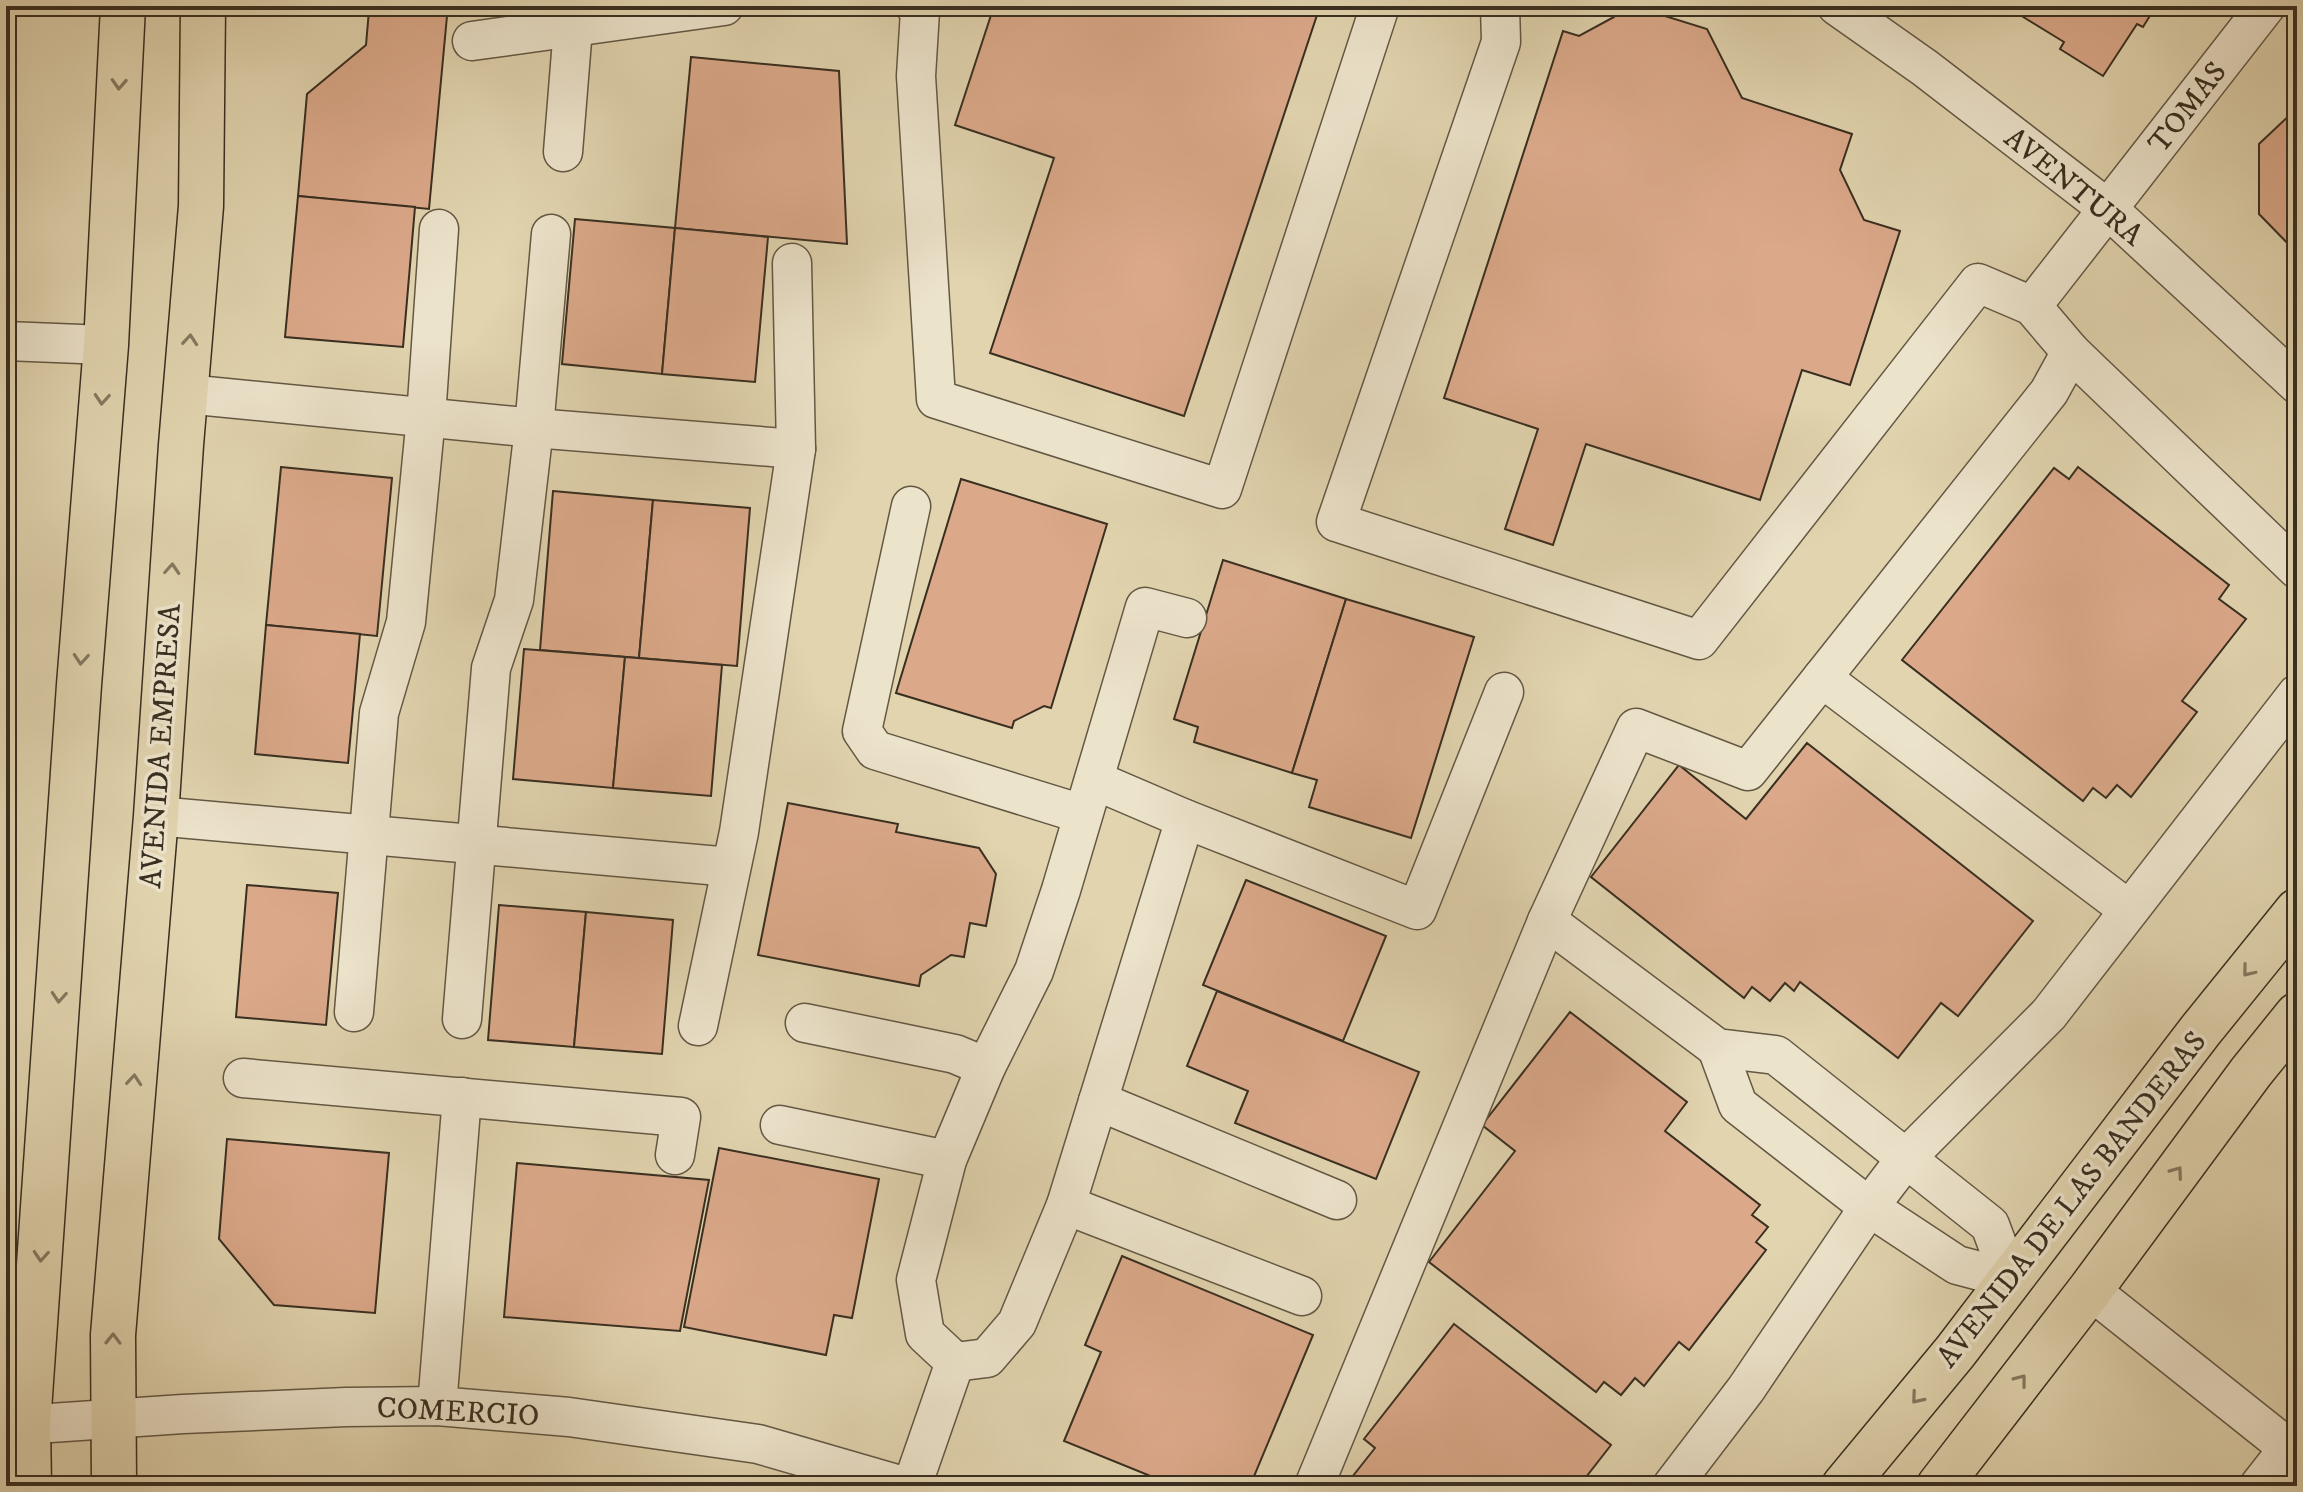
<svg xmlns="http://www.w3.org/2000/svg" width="2303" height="1492" viewBox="0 0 2303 1492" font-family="'IM FELL DW Pica',serif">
<rect width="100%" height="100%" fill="#e1d4af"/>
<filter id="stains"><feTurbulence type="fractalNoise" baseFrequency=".0025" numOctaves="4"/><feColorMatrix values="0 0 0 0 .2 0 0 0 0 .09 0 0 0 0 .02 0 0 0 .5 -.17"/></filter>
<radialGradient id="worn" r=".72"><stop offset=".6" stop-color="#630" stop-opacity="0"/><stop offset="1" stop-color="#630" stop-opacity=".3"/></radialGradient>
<!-- building -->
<g fill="#dba98a" stroke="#392f21" stroke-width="2">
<polygon points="994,6 1035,6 1065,15 1068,6 1149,6 1173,14 1175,6 1320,6 1184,416 990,353 1054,158 955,125"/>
<polygon points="1618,6 1633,6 1707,29 1742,98 1852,134 1840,170 1864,220 1900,231 1850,385 1802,370 1760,500 1586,444 1553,545 1505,529 1538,429 1444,398 1563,31 1579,36 1614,17"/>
<polygon points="2026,6 2156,6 2143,27 2137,24 2103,76 2060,49 2064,42 2020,15"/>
<polygon points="369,10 447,16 429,209 298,196 307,94 366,45"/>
<polygon points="691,57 839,71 847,244 675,228"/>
<polygon points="2297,108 2297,253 2259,214 2259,144"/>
<polygon points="298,196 415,207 403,347 285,337"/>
<polygon points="575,219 675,228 662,374 562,364"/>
<polygon points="675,228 768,237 755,382 662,374"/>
<polygon points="281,467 392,478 377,636 266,625"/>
<polygon points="2078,467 2229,585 2219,599 2246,619 2182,701 2197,712 2131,797 2117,785 2106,798 2093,788 2083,801 1902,660 2054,468 2069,479"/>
<polygon points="961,479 1107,524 1051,708 1044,706 1014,721 1012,728 896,693"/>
<polygon points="553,491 653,500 639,658 540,650"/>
<polygon points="653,500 750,508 737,666 639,658"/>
<polygon points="1223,560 1346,599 1292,773 1194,742 1198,727 1174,719"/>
<polygon points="1346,599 1474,637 1411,838 1309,807 1317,780 1292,773"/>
<polygon points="266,625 360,634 348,763 255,754"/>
<polygon points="524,649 625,657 613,788 513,779"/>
<polygon points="625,657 722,665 711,796 613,788"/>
<polygon points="1807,743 2033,921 1958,1016 1941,1003 1898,1058 1800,982 1794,991 1785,983 1770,1001 1752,987 1744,998 1591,877 1679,765 1746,819"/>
<polygon points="788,803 898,824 896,832 979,848 996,874 986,926 970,923 964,957 951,955 921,975 919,986 758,955"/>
<polygon points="1246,880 1386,936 1343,1041 1203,985"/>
<polygon points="247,885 338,893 326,1025 236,1017"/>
<polygon points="499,905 586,912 574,1047 488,1040"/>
<polygon points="586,912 673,920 662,1054 574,1047"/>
<polygon points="1217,991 1419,1072 1376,1179 1235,1123 1248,1091 1187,1066"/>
<polygon points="1570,1012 1687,1102 1665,1131 1760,1205 1752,1215 1768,1227 1756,1242 1766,1250 1689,1350 1679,1342 1644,1386 1635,1378 1621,1395 1604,1382 1596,1392 1429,1262 1515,1151 1482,1125"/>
<polygon points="227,1139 389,1153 375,1313 274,1305 219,1239"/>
<polygon points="719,1148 879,1179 852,1318 834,1315 826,1355 684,1327"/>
<polygon points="517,1163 709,1180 680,1331 504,1317"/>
<polygon points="1122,1256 1313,1335 1250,1486 1175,1486 1064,1441 1101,1352 1085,1345"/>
<polygon points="1454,1324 1611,1445 1579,1486 1345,1486 1375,1448 1364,1439"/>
</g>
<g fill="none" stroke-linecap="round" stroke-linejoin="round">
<!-- minor casing -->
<g stroke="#635844" stroke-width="41">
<g id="minor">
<polyline points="915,6 920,11 916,76 936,399 1222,489 1380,6"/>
<polyline points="1500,6 1501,42 1336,522 1699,640 1978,283 2032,306 2071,352 2297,569"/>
<polyline points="1837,6 1925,68 2108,209 2297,384"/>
<polyline points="472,41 724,6"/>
<polyline points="563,152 573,28"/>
<polyline points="2032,306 2266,6"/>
<polyline points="6,341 106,345"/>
<polyline points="186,394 534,428 796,449"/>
<polyline points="911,506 862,731 875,750 1082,814"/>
<polyline points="1822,678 2129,910"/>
<polyline points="1094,780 1185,819 1417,910 1504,692"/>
<polyline points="156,816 731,867"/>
<polyline points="1185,819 1066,1205 1017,1323 987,1358 955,1362 925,1334 916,1280 947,1160 986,1067 1034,971 1061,890 1145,607 1187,618"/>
<polyline points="1547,921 1717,1048 1776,1055 1990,1225 2010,1279"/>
<polyline points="354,1012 379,713 406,622 426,417 439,229"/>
<polyline points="462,1019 491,668 514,600 534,428 551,234"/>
<polyline points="805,1023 955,1054 986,1067"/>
<polyline points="698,1026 739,832 796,449 792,263"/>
<polyline points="1717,1048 1738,1105 1869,1207 1957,1265 2010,1279"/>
<polyline points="243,1078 681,1117 675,1155"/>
<polyline points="1098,1101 1337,1200"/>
<polyline points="780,1125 947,1160"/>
<polyline points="1066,1205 1302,1296"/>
<polyline points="2090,1290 2297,1455"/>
<polyline points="437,1406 462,1097"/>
<polyline points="6,1426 183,1414 346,1407 437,1406 569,1417 758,1444 903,1486"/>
<polyline points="912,1486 955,1362"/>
<polyline points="1314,1486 1547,921 1636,728 1748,771 2049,392 2071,352"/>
<polyline points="1672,1486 1746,1389 1869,1207 1907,1157 2049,1014 2297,694"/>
<polyline points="2259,1486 2288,1449"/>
</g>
</g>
<!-- major casing -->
<g stroke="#392f21" stroke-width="47">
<g id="major">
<polyline points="29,1486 28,1425 79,685 106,345 123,6"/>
<polyline points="114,1486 113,1335 156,816 181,445 201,206 203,6"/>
<polyline points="1844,1486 1955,1352 2200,1031 2297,911"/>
<polyline points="1939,1486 2090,1290 2251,1072 2297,1015"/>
</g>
</g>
<!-- minor -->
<use href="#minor" stroke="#ece3cb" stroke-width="38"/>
<!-- major -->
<use href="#major" stroke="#e1d4af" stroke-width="44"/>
</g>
<!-- one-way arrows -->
<defs><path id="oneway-chevron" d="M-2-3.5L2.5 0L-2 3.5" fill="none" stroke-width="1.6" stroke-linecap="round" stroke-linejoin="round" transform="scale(2)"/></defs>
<g stroke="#857961">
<use href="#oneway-chevron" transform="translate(119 84) rotate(93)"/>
<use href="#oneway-chevron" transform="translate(190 340) rotate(-85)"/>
<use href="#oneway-chevron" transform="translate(102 399) rotate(94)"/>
<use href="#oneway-chevron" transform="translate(172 569) rotate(-86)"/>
<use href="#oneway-chevron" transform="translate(81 659) rotate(94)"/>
<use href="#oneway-chevron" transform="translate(2248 971) rotate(129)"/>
<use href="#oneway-chevron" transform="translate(59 997) rotate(94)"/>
<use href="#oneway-chevron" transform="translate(134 1080) rotate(-85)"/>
<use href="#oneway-chevron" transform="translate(2177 1172) rotate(-54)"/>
<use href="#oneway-chevron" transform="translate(41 1256) rotate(94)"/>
<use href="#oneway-chevron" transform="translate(113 1339) rotate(-89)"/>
<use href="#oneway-chevron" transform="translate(2021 1380) rotate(-52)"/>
<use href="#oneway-chevron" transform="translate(1917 1398) rotate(130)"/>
</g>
<g text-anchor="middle" stroke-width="7" stroke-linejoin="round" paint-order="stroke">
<!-- street labels -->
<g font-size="30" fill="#392f21" stroke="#ece3cb">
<text transform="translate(2187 107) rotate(-52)" y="10">TOMAS</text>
<text transform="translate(2074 186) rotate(39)" y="10">AVENTURA</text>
<text transform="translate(160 746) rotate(-86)" y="10">AVENIDA EMPRESA</text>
<text transform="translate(2071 1199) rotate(-52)" y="10">AVENIDA DE LAS BANDERAS</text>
<text transform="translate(458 1411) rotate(3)" y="10">COMERCIO</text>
</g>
</g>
<!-- margin -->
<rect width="2303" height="1492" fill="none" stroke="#e1d4af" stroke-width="32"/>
<rect x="8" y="8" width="2287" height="1476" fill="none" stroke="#392f21" stroke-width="4"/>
<rect x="16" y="16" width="2271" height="1460" fill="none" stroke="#392f21" stroke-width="2"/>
<rect width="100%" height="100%" filter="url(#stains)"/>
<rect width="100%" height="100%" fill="url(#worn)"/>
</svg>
